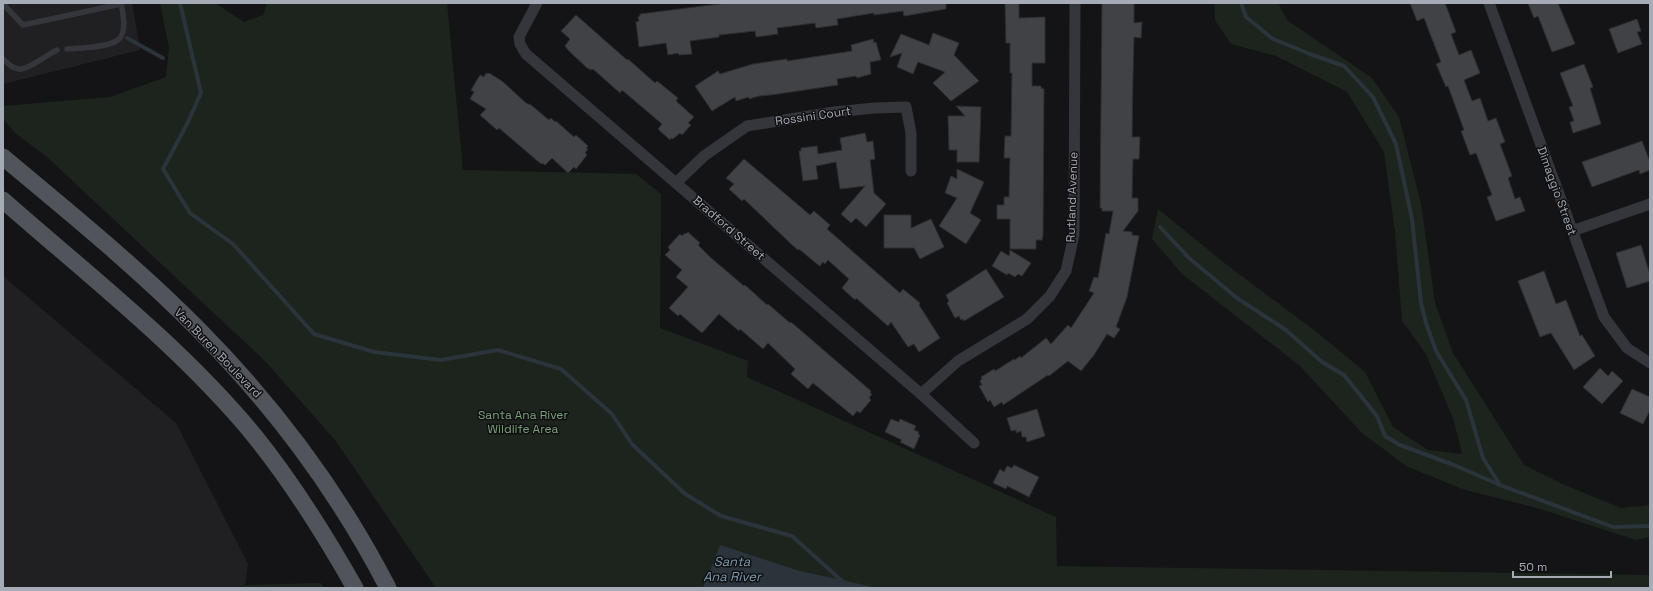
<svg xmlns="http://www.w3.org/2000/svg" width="1653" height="591" viewBox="0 0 1653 591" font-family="'Space Grotesk',sans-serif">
<rect width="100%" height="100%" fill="#141416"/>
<!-- built -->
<g fill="#202023">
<polygon points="3,3 132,3 140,50 3,84"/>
<polygon points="3,276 176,423 248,564 245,585 240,588 3,588"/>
</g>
<!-- green -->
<g fill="#1c241d">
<polygon points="160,3 215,3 244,22 263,15 267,3 447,3 463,170 636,174 661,194 660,328 748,361 747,377 1056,517 1057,566 1650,575 1650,588 436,588 335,440 265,361 47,157 15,133 3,119 3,106 110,97 166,77 169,48"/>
<polygon points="1214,3 1278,3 1287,20 1372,78 1399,117 1421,204 1435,303 1453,353 1524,465 1567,486 1621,508 1650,505 1650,537 1636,540 1537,508 1462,489 1406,466 1362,433 1300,366 1182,274 1152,239 1158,209 1227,265 1318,333 1365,372 1393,427 1428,450 1462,454 1454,421 1426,354 1402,321 1395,232 1384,152 1347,92 1276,56 1231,44 1215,20"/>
<polygon points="321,583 324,588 240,588 245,585"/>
</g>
<!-- water -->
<polygon fill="#2a343a" points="720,545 800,571 878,588 703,588"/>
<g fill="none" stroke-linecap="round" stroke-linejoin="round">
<!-- stream -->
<g stroke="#2a343a" stroke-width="4">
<polyline points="180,3 201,93 187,124 163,169 190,213 233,244 314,334 374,352 441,360 498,350 561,369 612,414 632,444 684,493 721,516 792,536 842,581 853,588"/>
<polyline points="1241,3 1246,17 1273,39 1310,54 1344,66 1373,97 1396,144 1412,219 1421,303 1426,323 1436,351 1466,400 1483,458 1500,485 1613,527 1650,526"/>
<polyline points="127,38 163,58"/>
<polyline points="1160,227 1189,258 1237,298 1286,330 1322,362 1344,375 1377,416 1385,436 1400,445 1454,465 1500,485"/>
</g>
</g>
<!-- building -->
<g fill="#404246" stroke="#2e2e32">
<polygon points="727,3 946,3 946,9 904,16 903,11 874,15 874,13 837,19 838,25 816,28 815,23 777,28 778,34 756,37 755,31 719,35 719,37 690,41 692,54 679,55 678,53 668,55 666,43 639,47 636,22 639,21 638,17 640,16 640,14"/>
<polygon points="1005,3 1019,3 1019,18 1045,17 1045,63 1032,63 1032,86 1041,86 1041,88 1044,89 1043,235 1042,240 1036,240 1036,249 1010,249 1010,219 997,219 997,205 1004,205 1004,197 1009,197 1010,158 1004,158 1005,136 1011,136 1012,73 1010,73 1010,43 1006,43"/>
<polygon points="1102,3 1134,3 1134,23 1142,22 1141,38 1134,37 1133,76 1132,137 1140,137 1139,159 1133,159 1132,198 1138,198 1138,211 1123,231 1132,232 1132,235 1139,236 1127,297 1116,327 1120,329 1114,338 1107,334 1094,355 1081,371 1068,361 1049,376 1048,375 1003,405 1002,402 994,407 990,400 988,402 979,386 982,385 980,381 982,379 981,377 994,369 995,371 1014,359 1015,360 1020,356 1021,358 1046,338 1051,344 1068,325 1071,328 1094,293 1089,291 1094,277 1098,278 1106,233 1109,234 1113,211 1102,211 1102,208 1100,208"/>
<polygon points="1410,3 1445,3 1456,32 1451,34 1459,55 1471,50 1480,73 1464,80 1472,101 1480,98 1488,121 1496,118 1505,142 1500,144 1512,176 1508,178 1515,199 1520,197 1525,211 1496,221 1487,197 1492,195 1476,153 1470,155 1461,131 1464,130 1448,86 1446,87 1436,64 1441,62 1424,18 1417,21"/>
<polygon points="1528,3 1558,3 1575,44 1552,52 1538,16 1534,18"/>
<polygon points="576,15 627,60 628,59 655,83 657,81 678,98 676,101 694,117 688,123 691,125 682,135 680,133 673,139 671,138 670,140 658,129 662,124 622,90 620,93 593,69 592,70 587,68 568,50 565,46 570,39 561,31"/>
<polygon points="1637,19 1641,31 1637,32 1642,44 1618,53 1609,29"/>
<polygon points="933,33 959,43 954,55 979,81 951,101 933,83 945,72 918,62 913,74 897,67 902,53 890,57 901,34 929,45"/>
<polygon points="873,39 874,43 876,42 881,60 870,62 871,74 857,78 856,76 837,79 838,85 771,95 759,96 749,99 749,97 736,101 735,97 712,111 695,86 718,71 720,74 753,64 787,59 787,61 852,51 851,45"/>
<polygon points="1584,64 1593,87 1590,88 1601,124 1573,133 1570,122 1574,121 1569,107 1573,106 1560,73"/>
<polygon points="486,73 488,74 489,73 502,81 526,103 531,105 549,120 551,118 555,122 556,121 574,137 576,135 588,146 586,148 588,149 585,153 587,155 576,169 574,167 568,173 552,158 545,165 542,163 541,164 499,128 497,130 480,115 486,109 470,99 474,92 471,90 480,75 484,77"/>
<polygon points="956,106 981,107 979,162 957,162 957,150 949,150 948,116 965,116"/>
<polygon points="865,133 867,142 873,141 875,159 870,160 874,193 886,204 866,227 856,218 851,223 841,214 865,186 840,189 836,162 816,166 818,179 803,181 799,151 801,151 801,148 817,146 818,154 842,150 840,138"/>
<polygon points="1642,141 1650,162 1650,170 1640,174 1639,170 1592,187 1582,162"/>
<polygon points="744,159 810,215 814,211 830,225 827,229 900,293 903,289 920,303 919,305 940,338 919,352 914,344 908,347 891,322 888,326 856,298 855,300 842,288 849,279 828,260 825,264 823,262 820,266 817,264 799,249 798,250 790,243 744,199 742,201 729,189 734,184 726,178"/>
<polygon points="957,169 984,182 970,213 981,220 966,244 939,226 957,198 945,193 951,176 957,179"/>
<polygon points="884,215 911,215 911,228 931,219 944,247 920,259 914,248 884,248"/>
<polygon points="688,232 700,243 698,245 710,257 744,286 745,285 767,305 768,304 790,323 791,322 871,391 870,393 872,394 869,398 871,400 860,413 857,411 853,416 813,383 808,389 791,374 795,369 768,343 763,349 740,329 739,331 719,314 702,333 680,314 678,316 669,308 688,287 676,277 682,270 665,255 670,250 668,247 680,234 682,236 685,233 686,234"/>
<polygon points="1641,245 1650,275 1650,281 1627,288 1616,253"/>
<polygon points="1010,250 1031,263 1022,276 1018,274 1015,277 1008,273 1007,275 992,266 1001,251 1009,256"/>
<polygon points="986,269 1004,297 964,321 963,319 961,320 959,316 955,318 947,303 949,301 946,295"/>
<polygon points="1544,271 1556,304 1566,300 1580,336 1582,335 1595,356 1574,370 1551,333 1540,337 1518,281"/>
<polygon points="1600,368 1608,376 1612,371 1623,381 1602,404 1583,387"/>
<polygon points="1632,389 1650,397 1650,410 1643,424 1620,413"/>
<polygon points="1037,409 1045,436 1027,442 1026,437 1022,437 1021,431 1016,433 1016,430 1011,431 1007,418"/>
<polygon points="891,419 899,422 900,419 916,426 914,430 919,432 918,434 920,435 914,449 900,442 902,440 885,432"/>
<polygon points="1014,465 1039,477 1029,497 1007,486 1006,489 993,483 1000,469 1004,472 1007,466 1012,468"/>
</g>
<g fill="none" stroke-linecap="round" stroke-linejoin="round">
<!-- service -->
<g stroke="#35363b" stroke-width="5.5">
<polyline points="3,4 23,25 121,4"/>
<path d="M67 49C79 48 110 48 119 39 127 31 123 13 121 3"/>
<path d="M3 59C7 63 13 69 19 69 28 70 48 54 57 50"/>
</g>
<!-- minor -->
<g stroke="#35363b" stroke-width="11">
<polyline points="537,3 519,37 520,44 526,54 921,394 974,443"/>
<polyline points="1489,3 1604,317 1627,348 1650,363"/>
<polyline points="676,183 704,156 747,126 834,112 875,108 906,107 911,133 911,171"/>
<polyline points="1572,231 1650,204"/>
<polyline points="921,394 958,361 1027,319 1050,296 1066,271 1074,235 1075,3"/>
</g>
<!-- primary -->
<g stroke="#51545a" stroke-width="17">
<path d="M3 157C70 213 138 268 200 331 275 407 339 493 388 588"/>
<path d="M3 200C88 275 180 346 253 434 292 482 325 535 355 588"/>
</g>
</g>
<g text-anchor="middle" stroke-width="3" stroke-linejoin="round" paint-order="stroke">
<!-- street labels -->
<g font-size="12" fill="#a6acb6" stroke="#0f0f11">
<text transform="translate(813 116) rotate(-8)" y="4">Rossini Court</text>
<text transform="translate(1557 191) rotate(70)" y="4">Dimaggio Street</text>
<text transform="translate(1072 197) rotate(-88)" y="4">Rutland Avenue</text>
<text transform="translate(729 228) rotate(41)" y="4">Bradford Street</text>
<text transform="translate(218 353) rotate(46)" y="4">Van Buren Boulevard</text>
</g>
<!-- park labels -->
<g font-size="12" fill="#7ca27c" stroke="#0f0f11">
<text x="523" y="419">Santa Ana River<tspan x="523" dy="14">Wildlife Area</tspan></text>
</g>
<!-- water labels -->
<g font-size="13" font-style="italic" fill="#7c9cb2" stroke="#0f0f11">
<text x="732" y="566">Santa<tspan x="732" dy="15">Ana River</tspan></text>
</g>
</g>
<!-- border -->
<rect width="1653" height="591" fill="none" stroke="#a6acb6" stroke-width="8"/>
<!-- scale -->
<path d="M1513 571v6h98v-6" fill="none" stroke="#a6acb6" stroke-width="2"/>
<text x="1519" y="571" font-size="12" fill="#a6acb6" stroke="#0f0f11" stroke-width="3" paint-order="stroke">50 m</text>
</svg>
